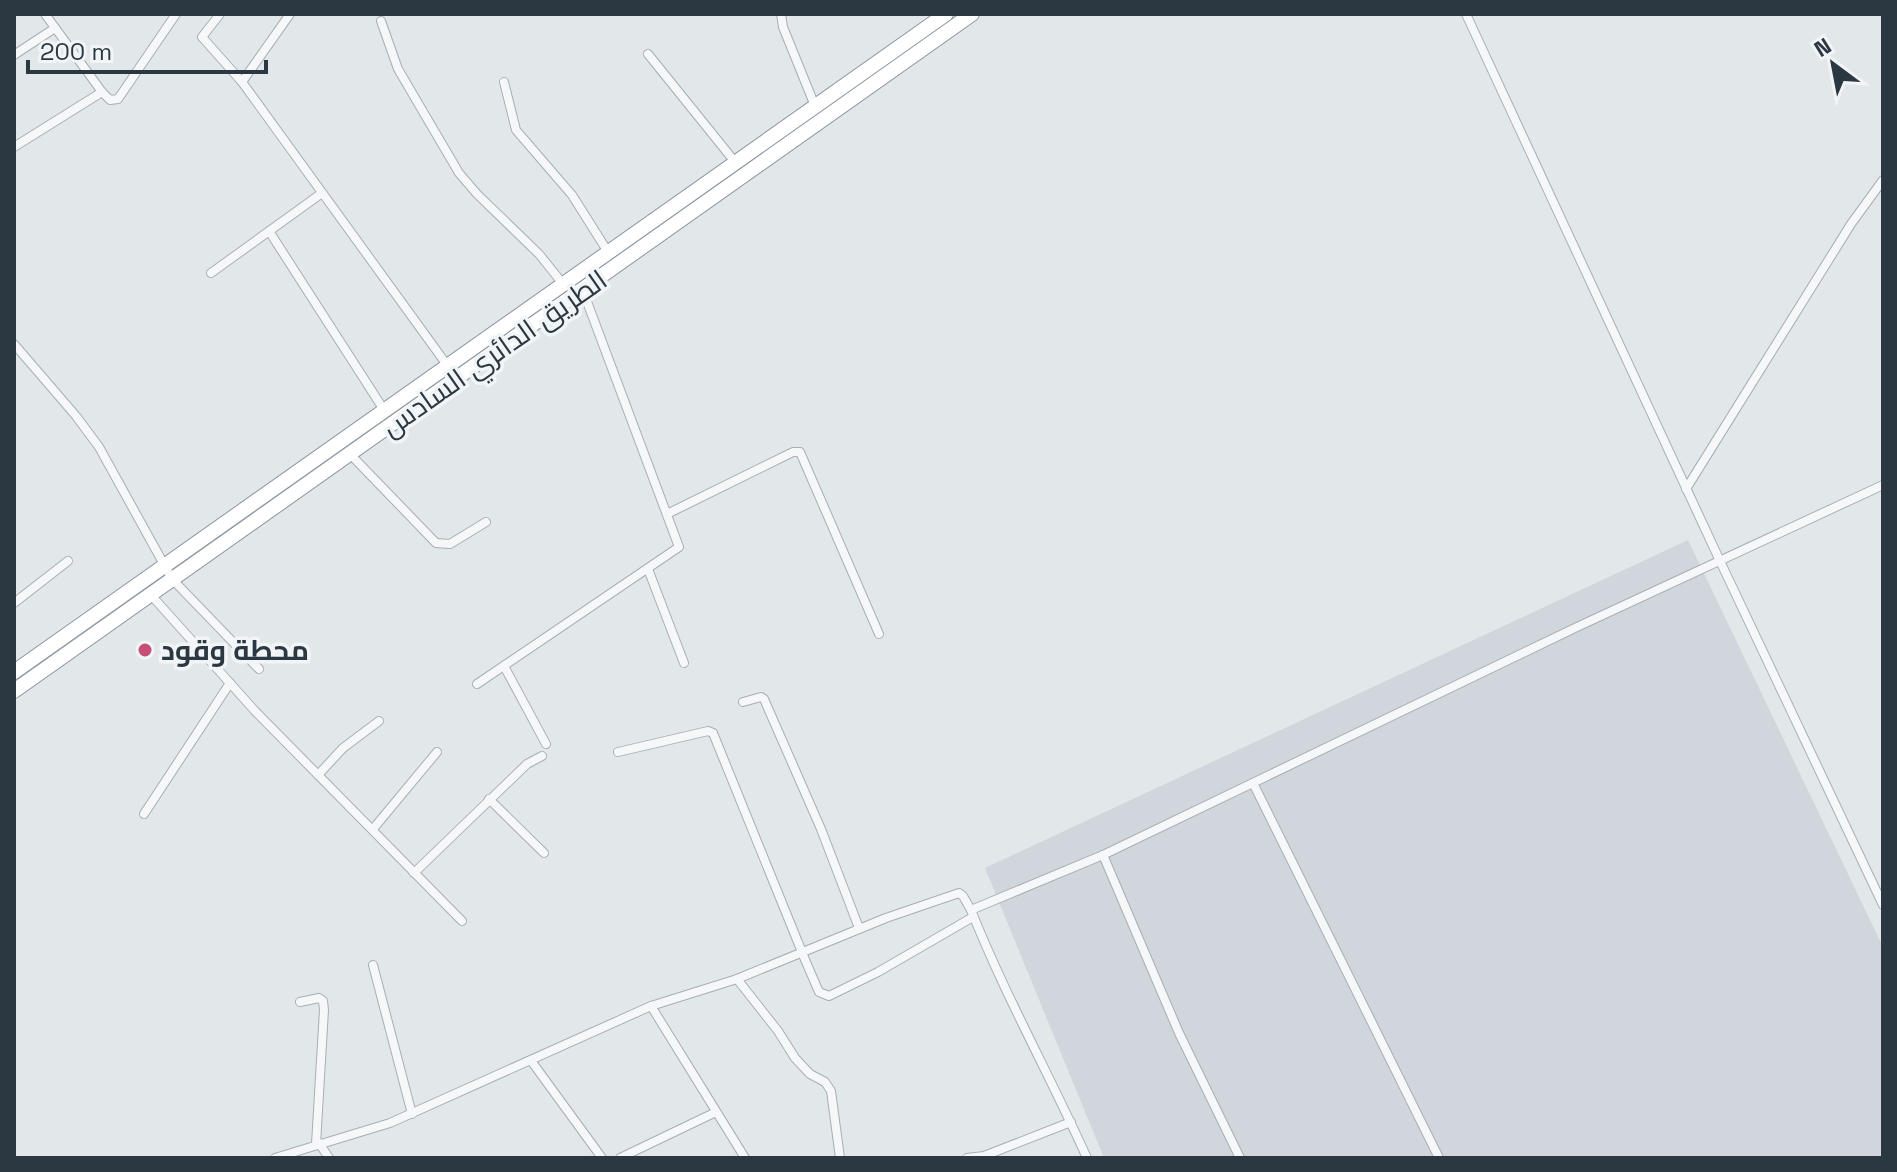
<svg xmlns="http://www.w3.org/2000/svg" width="1897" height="1172" viewBox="0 0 1897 1172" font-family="'Space Grotesk',Cairo,sans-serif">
<rect width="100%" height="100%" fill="#e2e7ea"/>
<!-- built -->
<polygon fill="#d1d6dc" points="1688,540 1883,947 1883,1158 1104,1158 985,868"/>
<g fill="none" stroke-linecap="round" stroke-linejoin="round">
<!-- street casing -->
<g stroke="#a7afb4" stroke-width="10">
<g id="street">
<polyline points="45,14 102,92 110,100 118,99 176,14"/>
<polyline points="220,14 202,37 242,82"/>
<polyline points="290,14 242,82 447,365"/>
<polyline points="781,14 783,27 815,106"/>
<polyline points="1466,14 1720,561 1883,905"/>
<polyline points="381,21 398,69 459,173 477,194 539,254 563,284"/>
<polyline points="648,54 735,162"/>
<polyline points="14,55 55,28"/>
<polyline points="504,82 516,130 572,195 608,252"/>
<polyline points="14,147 102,92"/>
<polyline points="269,231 384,410"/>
<polyline points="211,273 322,193"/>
<polyline points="14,344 76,416 99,447 172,579 259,669"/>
<polyline points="350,454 436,543 450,544 486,522"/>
<polyline points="1686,489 1851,224 1883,180"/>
<polyline points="667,514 793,452 800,452 879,634"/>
<polyline points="648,569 684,663"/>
<polyline points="151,595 255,711 462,921"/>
<polyline points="14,603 68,561"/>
<polyline points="504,666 546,744"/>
<polyline points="477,684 679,547 583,291"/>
<polyline points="743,702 761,697 764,699 821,829 859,928"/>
<polyline points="618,752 708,731 713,733 806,962 819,992 829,996 878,972 973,917"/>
<polyline points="318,775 343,748 379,721"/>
<polyline points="1253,783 1439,1158"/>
<polyline points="489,799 544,853"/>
<polyline points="144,814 230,683"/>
<polyline points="373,829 437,752"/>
<polyline points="1103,855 1179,1033 1240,1158"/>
<polyline points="414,873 527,764 542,756"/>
<polyline points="971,910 1103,855 1577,627 1883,485"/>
<polyline points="373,965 412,1114"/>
<polyline points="737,979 778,1031 795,1058 810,1074 825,1082 831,1091 840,1158"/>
<polyline points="300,1002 319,998 323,1001 324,1010 316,1144"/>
<polyline points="651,1006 745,1158"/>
<polyline points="532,1062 602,1158"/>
<polyline points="319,1143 329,1158"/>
<path d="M275 1158 390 1123 651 1006 737 979 886 918 959 893 963 896 971 910C1005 995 1049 1074 1087 1158"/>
<polyline points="620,1158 716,1112"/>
<polyline points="967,1158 984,1156 1071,1122"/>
</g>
</g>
<!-- highway casing -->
<g stroke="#8b96a0" stroke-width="16">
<g id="highway">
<polyline points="14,672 946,14"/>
<polyline points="14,691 972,14"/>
</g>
</g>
<!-- street -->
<use href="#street" stroke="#f5f7f8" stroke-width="8"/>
<!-- highway -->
<use href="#highway" stroke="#fff" stroke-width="14"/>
</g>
<!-- markers -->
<circle fill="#c74f75" stroke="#f2f5f7" stroke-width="3" cx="145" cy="650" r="8"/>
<g text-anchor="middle" stroke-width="7" stroke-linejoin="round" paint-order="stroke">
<!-- street labels -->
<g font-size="28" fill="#2b3741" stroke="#f2f5f7">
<text transform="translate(494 353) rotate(-35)" y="10">الطريق الدائري السادس</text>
</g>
<!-- poi labels -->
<g font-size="28" font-weight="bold" fill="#2b3741" stroke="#f2f5f7" text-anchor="start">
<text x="161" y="660">محطة وقود</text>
</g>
</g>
<!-- border -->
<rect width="1897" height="1172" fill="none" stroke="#2b3741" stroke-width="32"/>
<!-- north arrow -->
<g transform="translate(1833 64) rotate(328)" stroke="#f2f5f7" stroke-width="6" paint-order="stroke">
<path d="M0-6L14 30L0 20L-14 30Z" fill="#2b3741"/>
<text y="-12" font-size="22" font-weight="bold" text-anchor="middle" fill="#2b3741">N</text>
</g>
<!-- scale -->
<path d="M28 60v12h238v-12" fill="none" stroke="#2b3741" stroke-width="4"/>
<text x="40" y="60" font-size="24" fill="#2b3741" stroke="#f2f5f7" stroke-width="6" paint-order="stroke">200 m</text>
</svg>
